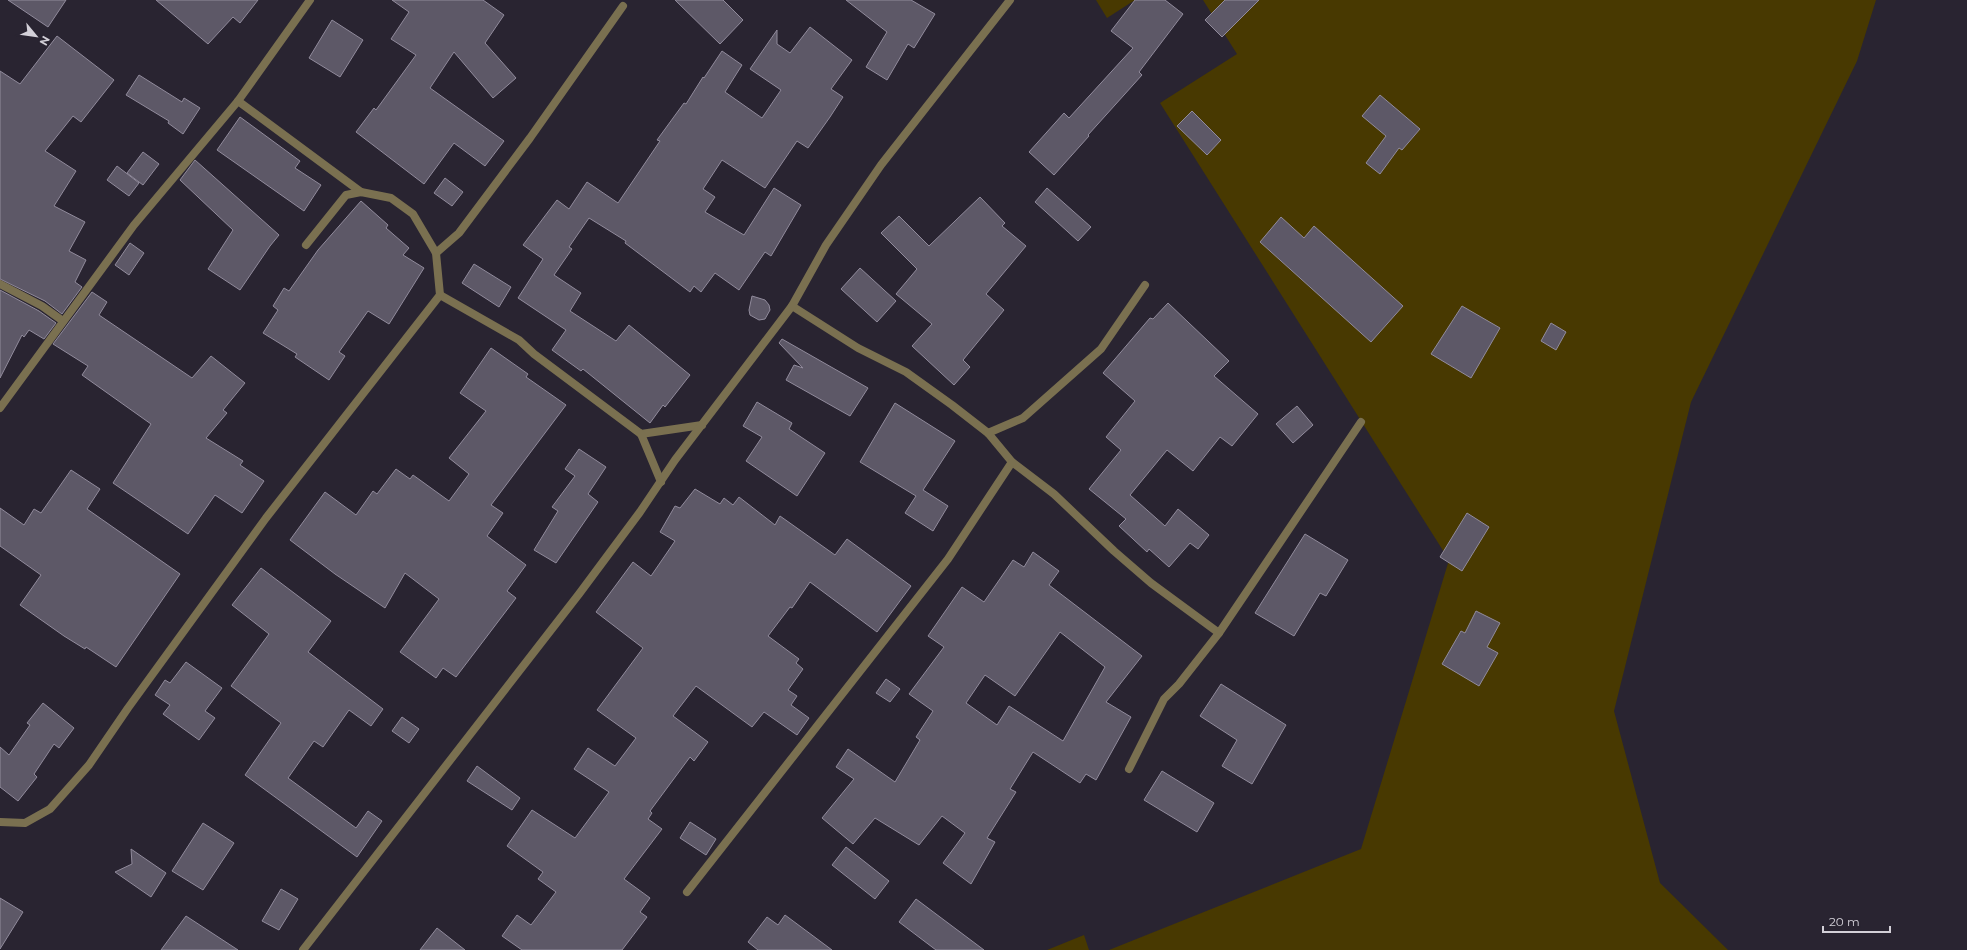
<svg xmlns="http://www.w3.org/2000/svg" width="1967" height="950" viewBox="0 0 1967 950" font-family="Montserrat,sans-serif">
<rect width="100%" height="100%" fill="#292431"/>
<!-- green -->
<g fill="#483901">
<polygon points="1096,0 1135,0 1107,18"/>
<polygon points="1203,0 1876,0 1857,61 1691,402 1614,711 1660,883 1728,950 1109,950 1361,849 1449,560 1160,103 1237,54"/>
<polygon points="1084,935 1089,950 1047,950"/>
</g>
<!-- building -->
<g fill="#5d5867" stroke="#918b9c" fill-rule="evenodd">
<polygon points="8,0 66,0 48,27"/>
<polygon points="156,0 258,0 240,23 233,17 208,44"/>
<polygon points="392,0 483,0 504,15 485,43 516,78 493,98 454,52 430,88 504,141 485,166 454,143 424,184 356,132 374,108 376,110 416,55 391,39 409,12"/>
<polygon points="675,0 723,0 743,20 720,44"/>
<polygon points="846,0 911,0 935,14 914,48 908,44 887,80 866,67 887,32"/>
<polygon points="1135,0 1165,0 1183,14 1139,72 1142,75 1088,135 1089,136 1054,175 1029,152 1064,113 1069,118 1133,48 1111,31"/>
<polygon points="1225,0 1259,0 1222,37 1205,20"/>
<polygon points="332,20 363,40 340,77 309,58"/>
<polygon points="810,27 852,60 831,89 843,97 830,117 808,148 797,141 765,188 722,160 703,189 715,197 705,212 744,235 774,188 801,205 771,256 765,252 739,290 715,273 701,292 694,286 690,292 625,243 626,241 589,218 569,247 572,249 554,275 581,293 570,311 616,341 629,325 690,375 665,407 663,405 650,423 583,369 581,371 552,350 566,330 518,298 543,259 523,245 557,200 569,209 587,182 618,203 660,141 657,140 684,103 686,104 703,77 704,78 722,51 742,65 725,92 762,118 781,90 750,69 777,30 777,44 790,53"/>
<polygon points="57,36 114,80 81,122 73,116 45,151 76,171 54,206 85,222 69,251 86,260 75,282 82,287 62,314 45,301 0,279 0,71 20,84"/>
<polygon points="139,75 182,102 184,98 200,108 183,134 168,123 169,121 126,95"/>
<polygon points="1380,95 1420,129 1402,150 1399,148 1380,174 1366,163 1386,136 1362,116"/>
<polygon points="1192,111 1221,140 1207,155 1177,126"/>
<polygon points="240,117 300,161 295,168 321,185 304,211 217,150"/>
<polygon points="143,152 159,164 143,185 127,173"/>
<polygon points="195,160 279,235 270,246 240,290 208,269 233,230 180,180"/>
<polygon points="117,166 139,183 129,196 107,180"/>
<polygon points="445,178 463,192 452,206 434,193"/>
<polygon points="1047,188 1091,227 1078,241 1035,202"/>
<polygon points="980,197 1005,223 1002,226 1026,246 986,294 1004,310 963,360 970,367 954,385 912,346 932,324 896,294 917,269 881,233 899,216 929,246"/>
<polygon points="361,201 388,225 386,228 409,248 403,255 424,268 389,324 368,311 339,352 345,356 329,380 295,357 297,354 263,333 278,310 273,306 284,288 289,291 318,250"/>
<polygon points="1281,217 1304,238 1314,226 1403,306 1371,342 1260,242"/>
<polygon points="130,243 144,253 129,275 115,265"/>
<polygon points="474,264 511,287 499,307 462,283"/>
<polygon points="860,268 896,301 877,322 841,289"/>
<polygon points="0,290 39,311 56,323 44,339 29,330 24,337 22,335 0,378"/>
<polygon points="92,292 107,302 99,315 192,378 211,356 245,383 223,410 227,413 206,438 243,461 240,465 264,481 242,513 215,495 188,534 113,483 151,424 82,375 88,366 53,344"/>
<polygon points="752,296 765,300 769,305 770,310 765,319 759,320 750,315 749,310"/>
<polygon points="1168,303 1229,361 1214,376 1258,414 1232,446 1220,437 1193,471 1167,450 1130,495 1165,526 1178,509 1209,535 1198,549 1190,543 1169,567 1149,549 1147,552 1119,526 1126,519 1089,489 1121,450 1106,437 1135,401 1103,373 1150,318 1153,319"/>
<polygon points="1462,306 1500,328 1471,378 1431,354"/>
<polygon points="1551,323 1566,332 1556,350 1541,341"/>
<polygon points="782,339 868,388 850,416 786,380 794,365 803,368 779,343"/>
<polygon points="491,348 528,374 526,377 566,405 491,505 503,513 487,536 526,565 507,591 516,598 456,677 443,668 436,678 400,652 439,599 405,573 385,608 335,574 290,540 325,492 356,515 373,491 377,494 396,469 410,479 413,475 449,501 469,474 449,458 486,411 460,393"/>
<polygon points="757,402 792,423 789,429 825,453 797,496 746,461 762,437 743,426"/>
<polygon points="895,403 955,441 923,490 948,506 933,531 905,513 916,496 860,462"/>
<polygon points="1297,406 1313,425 1293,443 1276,424"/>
<polygon points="579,449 606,467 588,494 598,502 556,563 534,550 558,511 552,507 575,476 565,469"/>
<polygon points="71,470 100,489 87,509 180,574 116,667 86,647 85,649 64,636 20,605 41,575 0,546 0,508 24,525 34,509 41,513"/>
<polygon points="695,489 720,504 724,498 733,505 739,497 775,525 780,516 835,555 847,539 911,586 877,632 810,582 792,608 790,607 768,636 799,659 796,663 803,669 788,690 797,696 791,705 809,718 797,735 764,712 752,727 696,686 673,716 708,742 694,761 690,757 650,811 652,813 648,819 662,829 624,879 650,898 640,912 647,917 622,950 522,950 502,936 517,915 531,925 556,892 538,879 543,872 507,846 532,810 575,838 609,792 574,769 588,748 615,766 636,738 597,710 643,648 596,612 633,562 651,576 675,541 660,532 675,506 680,508"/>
<polygon points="1467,513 1489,527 1462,571 1440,557"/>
<polygon points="1305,534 1348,560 1326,596 1320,593 1294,636 1255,613"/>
<path d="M1033 552 1059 571 1049 585 1142 656 1106 702 1131 717 1096 780 1086 774 1080 783 1033 752 1010 789 1016 792 987 838 995 842 971 884 943 863 965 833 942 816 919 845 875 818 853 844 822 818 854 779 836 767 848 749 895 782 920 740 916 737 933 711 909 694 944 647 928 636 962 587 984 602 1013 560 1024 567ZM1060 632 1105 667 1063 741 1009 706 997 725 966 703 985 675 1015 696Z"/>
<polygon points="261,568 331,621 308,652 383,709 371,726 349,710 323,747 314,741 288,778 356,828 368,811 382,821 357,857 245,775 281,723 231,686 269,634 232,605"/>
<polygon points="1476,611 1500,623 1487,647 1498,653 1479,686 1442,664 1461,631 1465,633"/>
<polygon points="186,662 222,688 205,711 215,718 199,740 163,714 170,705 155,695 165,680 170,683"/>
<polygon points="886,679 900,689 890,702 876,693"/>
<polygon points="1221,684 1286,725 1252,784 1222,766 1237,740 1200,716"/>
<polygon points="43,703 74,728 59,748 54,744 34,774 37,777 18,801 0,787 0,747 9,755 30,725 27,723"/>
<polygon points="402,717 419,729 409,743 392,731"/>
<polygon points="477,766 520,798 512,810 467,781"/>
<polygon points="1162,771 1214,803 1197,832 1144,800"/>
<polygon points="690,822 716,839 706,855 680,838"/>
<polygon points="203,823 234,843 203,890 172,871"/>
<polygon points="846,847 889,881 875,899 832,865"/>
<polygon points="131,849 166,873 151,897 115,872 132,864"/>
<polygon points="281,889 298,899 279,930 262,921"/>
<polygon points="0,898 23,912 0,949"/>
<polygon points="916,899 984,950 936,950 899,922"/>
<polygon points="785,915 832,950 758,950 748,942 767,917 778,925"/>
<polygon points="186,916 238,950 161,950"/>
<polygon points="437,928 465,950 420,950"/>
</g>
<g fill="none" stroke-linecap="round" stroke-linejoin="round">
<!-- street -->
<g stroke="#7a7050" stroke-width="8">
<polyline points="238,101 361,192"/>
<polyline points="436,253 459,233 530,138 623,6"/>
<polyline points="0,284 42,306 63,321"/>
<polyline points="440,295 519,340 534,354 641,434 702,425"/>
<polyline points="792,306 858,348 906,372 952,405 988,433 1012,462 1054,494 1114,551 1151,583 1219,633 1361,422"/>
<polyline points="0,408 134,225 238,101 310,0"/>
<polyline points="988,433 1023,418 1101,349 1145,285"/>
<polyline points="641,434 661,482"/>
<polyline points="1129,769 1164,699 1179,684 1219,633"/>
<polyline points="0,822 25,823 50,809 89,765 128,708 266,518 440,295 436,253 413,214 391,198 361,192 346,195 306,245"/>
<polyline points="687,892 948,559 1012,462"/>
<polyline points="303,950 579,594 640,512 675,460 792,306 826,245 881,165 1010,0"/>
</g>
</g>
<!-- north arrow -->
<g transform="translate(36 36) rotate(119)" stroke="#292431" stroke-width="3" paint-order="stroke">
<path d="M0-3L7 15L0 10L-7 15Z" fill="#d3d0d8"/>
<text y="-6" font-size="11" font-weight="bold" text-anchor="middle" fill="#d3d0d8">N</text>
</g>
<!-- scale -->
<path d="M1823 926v6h67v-6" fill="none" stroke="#d3d0d8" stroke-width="2"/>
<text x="1829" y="926" font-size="12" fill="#d3d0d8" stroke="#292431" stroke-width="3" paint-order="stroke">20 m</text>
</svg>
